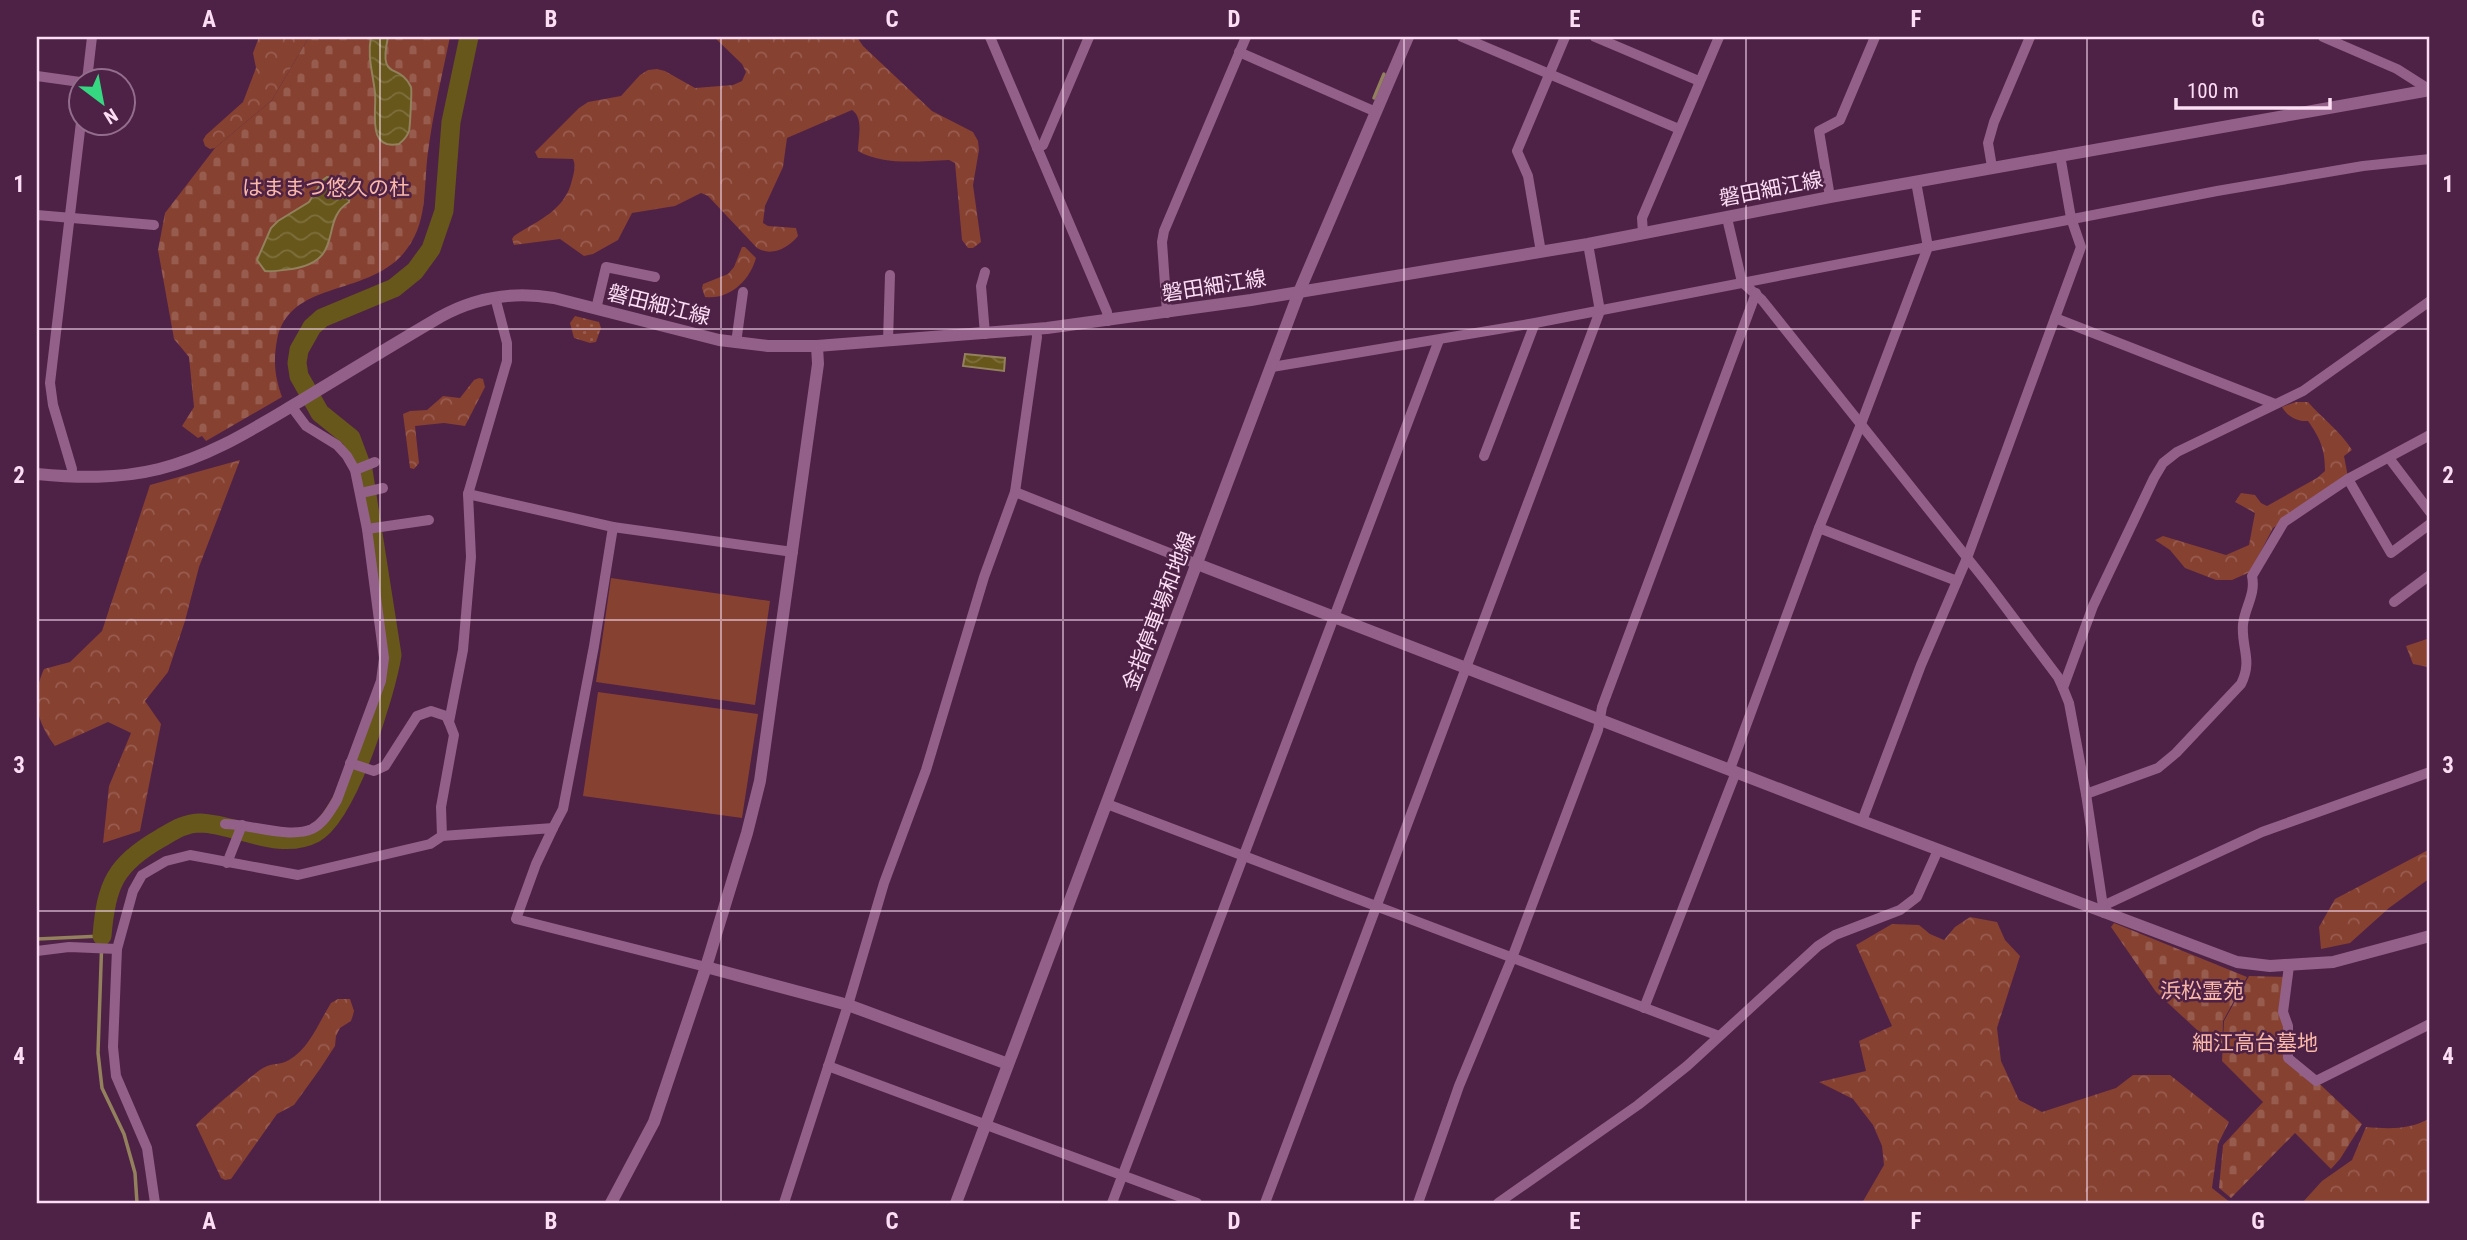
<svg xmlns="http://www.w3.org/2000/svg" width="2467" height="1240" viewBox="0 0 2467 1240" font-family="'Roboto Condensed','Noto Sans JP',sans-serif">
<defs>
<pattern id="grass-dots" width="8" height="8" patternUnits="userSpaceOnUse" patternTransform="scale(1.75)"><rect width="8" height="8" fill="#864131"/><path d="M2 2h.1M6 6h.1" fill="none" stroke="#985c4f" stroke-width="1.8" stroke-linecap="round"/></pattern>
<pattern id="forest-crowns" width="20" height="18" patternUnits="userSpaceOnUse" patternTransform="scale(1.75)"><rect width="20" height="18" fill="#864131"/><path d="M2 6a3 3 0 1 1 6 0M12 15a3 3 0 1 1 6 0" fill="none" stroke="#985c4f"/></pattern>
<pattern id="cemetery-stones" width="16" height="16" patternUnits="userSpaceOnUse" patternTransform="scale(1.75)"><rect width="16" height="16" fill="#864131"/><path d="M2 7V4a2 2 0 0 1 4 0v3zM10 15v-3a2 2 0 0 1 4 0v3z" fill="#985c4f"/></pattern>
<pattern id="water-waves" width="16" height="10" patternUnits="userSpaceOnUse" patternTransform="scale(1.75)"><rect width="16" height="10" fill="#67571b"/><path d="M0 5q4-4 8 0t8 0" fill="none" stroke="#7e6f3d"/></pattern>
</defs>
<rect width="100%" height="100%" fill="#4e2146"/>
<!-- grass -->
<polygon fill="url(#grass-dots)" points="575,316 599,322 601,328 596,342 590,343 574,338 570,323"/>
<!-- forest -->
<g fill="url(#forest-crowns)">
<polygon points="259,37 309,37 272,100 215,148 210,149 205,146 203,140 206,135 243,102 256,68 253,53"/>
<path d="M714 37H857L863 46 932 111 973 132 978 141 979 150 973 185 981 242 973 248H968L962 240 955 163 949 160C920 161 884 166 858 151 858 138 864 118 852 110L787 138 783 167 765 206 763 223 768 226 796 228 798 236C788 248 772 257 757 248L708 196 701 193 675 206 632 213 618 240 593 254 584 256 560 239 514 245 512 239 514 236C538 220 565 211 572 180 574 172 576 166 573 159L538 158 535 152 579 108 588 102 621 96 640 75 648 70 657 69 665 71 695 88 733 85 742 81 746 72 742 64Z"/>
<path d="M742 247H745L756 258C750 280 730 300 705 297L702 288 703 284 728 274 734 267Z"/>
<polygon points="479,378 483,379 485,387 465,426 444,423 415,426 419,463 414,469 410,468 403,414 410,411 427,410 443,396 460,398 474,380"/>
<path d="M2296 402H2308C2321 417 2342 433 2352 450L2344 456 2348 477 2273 528 2250 572 2232 580H2216L2185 568 2170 550 2155 540 2163 536 2226 555 2249 545 2255 513 2235 502 2241 493 2255 495 2261 503 2267 506 2317 478 2325 471C2325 449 2320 438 2308 421 2297 422 2287 416 2282 407Z"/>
<path d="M240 460 199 567 185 621 168 672 145 701 161 724 140 831 103 843 109 786 131 733 108 722 55 746C36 721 31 698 44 669L70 662 102 631 150 485Z"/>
<polygon points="2430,638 2430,664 2428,667 2413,664 2406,646"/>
<polygon points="2430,849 2430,878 2389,908 2350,943 2321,949 2319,927 2335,899"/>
<polygon points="1970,917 1997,922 2005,940 2020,956 1997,1028 2001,1061 2019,1100 2042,1112 2116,1088 2133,1075 2170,1075 2229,1122 2218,1144 2212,1188 2231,1203 1862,1203 1884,1165 1882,1146 1873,1125 1853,1099 1819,1082 1866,1071 1859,1041 1892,1026 1856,945 1892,924 1919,925 1930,934 1944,940 1955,927"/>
<path d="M338 999H350L354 1011 353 1015 351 1021 340 1028 336 1036 335 1046 320 1069 294 1105 277 1114 231 1179 225 1180 221 1178 196 1125C200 1119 254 1073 263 1068 271 1063 281 1065 289 1060 309 1049 319 1022 331 1003Z"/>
<path d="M2430 1118V1203H2302L2322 1181 2352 1160 2366 1127C2389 1129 2410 1130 2430 1118Z"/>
</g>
<!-- cemetery -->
<g fill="url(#cemetery-stones)">
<path d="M309 37H450C442 75 433 114 428 152 423 189 429 224 403 254 365 297 289 280 277 340 273 362 275 377 282 397L206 441 202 436 198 438 182 426 194 407 189 357 174 339 158 250 165 213 215 148 272 100Z"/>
<polygon points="2114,923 2247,977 2223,1021 2222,1053 2156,992 2111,927"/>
<polygon points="2249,976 2292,977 2285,1013 2287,1053 2362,1124 2340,1159 2331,1169 2295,1133 2231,1198 2219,1188 2223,1145 2263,1102 2222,1061 2224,1021"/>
</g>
<!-- pitch -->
<g fill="#864131">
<polygon points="611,578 770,601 755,705 596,682"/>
<polygon points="598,692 758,714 742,818 583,796"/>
</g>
<!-- water -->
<g fill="url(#water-waves)" stroke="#93805c" stroke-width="2">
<path d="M371 37H388C378 83 399 61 411 87 412 90 410 127 409 131 407 137 404 140 399 144 366 151 377 110 375 93 373 73 367 57 371 37Z"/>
<path d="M327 177 351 182 349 202C318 221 347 260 292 269 283 270 274 272 265 271L257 260 271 228 278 221 309 202 323 180Z"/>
<polygon points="965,354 1005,358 1004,371 963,366"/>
</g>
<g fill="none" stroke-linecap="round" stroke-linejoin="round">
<!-- stream -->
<g stroke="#93805c" stroke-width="3.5">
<polyline points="1374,98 1384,74"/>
<polyline points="37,939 102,936 98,1053 102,1088 124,1134 135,1173 137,1203"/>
</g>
<!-- river -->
<path stroke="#67571b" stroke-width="19" d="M102 936C106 885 115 864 161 838 173 831 185 823 200 823 237 824 279 852 315 833 348 815 386 693 392 655L363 470 351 438 320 413 299 376 297 363 299 350 312 327 322 318 394 288 415 271 431 249 444 211 451 122 469 37"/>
<!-- minor -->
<g stroke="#926088" stroke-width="10">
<polyline points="990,37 1107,312 1108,321"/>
<polyline points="1462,37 1679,129"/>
<polyline points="1595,37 1699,81"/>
<polyline points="2323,37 2397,69 2430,90"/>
<polyline points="1239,52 1376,112"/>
<polyline points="37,76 80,82"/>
<polyline points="87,80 92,37"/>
<polyline points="1037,148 1043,145 1089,37"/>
<polyline points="1992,167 1988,143 1994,122 2030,37"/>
<polyline points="1830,197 1819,131 1840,120 1875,37"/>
<polyline points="37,215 154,225"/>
<polyline points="1727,218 1742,282 1762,300 1988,584 2058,677 2063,688"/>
<polyline points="1643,233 1642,218 1719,37"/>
<polyline points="1541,252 1528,176 1517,151 1565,37"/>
<polyline points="985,272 981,286 985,334"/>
<polyline points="596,309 606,267 655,277"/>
<polyline points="1167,313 1162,242 1164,231 1246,37"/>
<polyline points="2055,318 2275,404"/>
<polyline points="888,341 890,275"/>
<polyline points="736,343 743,292"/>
<polyline points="1272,367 1535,323 2217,191 2363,166 2430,159"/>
<polyline points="1484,456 1535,323"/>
<polyline points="2389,458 2430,512"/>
<polyline points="355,470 375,462"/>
<polyline points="71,477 72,469 53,405 50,383 81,122"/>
<polyline points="2348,479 2391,553 2430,524"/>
<polyline points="1015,492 1197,564"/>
<polyline points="361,493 383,488"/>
<polyline points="468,494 613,527"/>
<polyline points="1819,528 1957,581"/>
<polyline points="367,529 429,520"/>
<polyline points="2394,602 2430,575"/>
<polyline points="350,763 374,771 385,766 417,716 431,711 446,716 449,722"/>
<polyline points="1730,769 1819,528 1861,424 1928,247 1916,182"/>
<path d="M2086 794 2158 768 2176 753 2241 684C2253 660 2241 648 2243 624 2245 607 2256 594 2252 576L2284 522 2348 479 2430 435"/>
<polyline points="1107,804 1719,1036"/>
<polyline points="1862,821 1921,665 1967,558 2081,247 2071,218 2060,155"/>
<path d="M225 824C250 824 289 839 312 829 324 823 330 811 337 800L381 681 384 658 367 529 355 470 347 456 337 445 306 426 291 406"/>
<polyline points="553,828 563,809 594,646 613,527 793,552"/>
<polyline points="442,836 441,807 454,735 449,722 463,650 468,591 471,557 468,494 507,361 507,343 495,297"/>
<polyline points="227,863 242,825"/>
<polyline points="2104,912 2107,904 2262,832 2430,772"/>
<polyline points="2104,913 2086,794 2069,703 2063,688 2093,606 2154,478 2163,463 2177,452 2303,391 2430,301"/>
<polyline points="37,951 69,947 117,949"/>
<polyline points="2289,966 2283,1012 2288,1026 2288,1058 2316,1081 2430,1024"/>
<polyline points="1644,1008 1736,772"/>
<polyline points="828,1066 1197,1203"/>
<polyline points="155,1203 147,1148 116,1076 113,1047 117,949 133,891 142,875 166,861 190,855 298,875 430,844 442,836 553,828 536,864 516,919 706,967"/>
<polyline points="784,1203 848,1005 884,883 926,770 984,577 1015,492 1037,337 1036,329"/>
<polyline points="1112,1203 1439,340"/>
<polyline points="1265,1203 1600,311 1588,244"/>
<polyline points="1418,1203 1459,1086 1512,958 1598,730 1602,707 1756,293"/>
<polyline points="1498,1203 1638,1105 1687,1066 1818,946 1835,935 1900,910 1917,897 1938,850"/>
</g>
<!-- tertiary -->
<g stroke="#926088" stroke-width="12">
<polyline points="1197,564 1862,821 2237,962 2270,966 2333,962 2430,936"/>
<polyline points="706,967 848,1005 1008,1064"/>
<polyline points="611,1203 654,1122 706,967 747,833 760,781 818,364 817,346"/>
</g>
<!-- secondary -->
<g stroke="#926088" stroke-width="12">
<path d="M37 474C78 478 118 479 159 469 212 456 256 427 302 400 348 372 394 344 440 317 476 297 513 291 554 298L719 340 768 346H817L1047 328 1251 300 1588 244 1830 197 2430 90"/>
<polyline points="956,1203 1299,292 1408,37"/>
</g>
</g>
<!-- grid -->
<path fill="none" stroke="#fbdef4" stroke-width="2" stroke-opacity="0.55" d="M380 37V1203M721 37V1203M1063 37V1203M1404 37V1203M1746 37V1203M2087 37V1203M37 329H2430M37 620H2430M37 911H2430"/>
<g text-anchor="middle" stroke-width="5" stroke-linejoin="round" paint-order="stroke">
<!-- park labels -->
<g font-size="21" fill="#f9b8a8" stroke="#4e2146">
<text x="326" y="195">はままつ悠久の杜</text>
<text x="2202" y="998">浜松霊苑</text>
<text x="2255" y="1050">細江高台墓地</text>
</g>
<!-- street labels -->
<g font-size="21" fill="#fbdef4" stroke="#4e2146">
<text transform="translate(1771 189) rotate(-11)" y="7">磐田細江線</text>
<text transform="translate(1214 286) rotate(-9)" y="7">磐田細江線</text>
<text transform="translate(659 305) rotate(14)" y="7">磐田細江線</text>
<text transform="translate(1159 611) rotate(-69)" y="7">金指停車場和地線</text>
</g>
</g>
<!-- border -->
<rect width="2467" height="1240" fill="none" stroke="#4e2146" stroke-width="77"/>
<!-- north arrow -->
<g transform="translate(102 102) rotate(148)"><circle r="33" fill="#4e2146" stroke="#936d8c" stroke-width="2"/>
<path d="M0-5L12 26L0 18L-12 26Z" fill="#35d881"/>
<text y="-10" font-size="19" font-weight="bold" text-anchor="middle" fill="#fbdef4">N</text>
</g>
<!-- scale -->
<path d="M2176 98v10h154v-10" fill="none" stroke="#fbdef4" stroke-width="3.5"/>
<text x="2187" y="98" font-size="21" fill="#fbdef4" stroke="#4e2146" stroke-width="5" paint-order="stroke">100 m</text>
<rect x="38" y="38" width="2390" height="1164" fill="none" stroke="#fbdef4" stroke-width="2.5"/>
<g font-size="23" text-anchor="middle" font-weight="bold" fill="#fbdef4">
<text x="209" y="27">A</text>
<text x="551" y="27">B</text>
<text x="892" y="27">C</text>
<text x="1234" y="27">D</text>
<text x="1575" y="27">E</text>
<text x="1916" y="27">F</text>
<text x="2258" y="27">G</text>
<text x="19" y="192">1</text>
<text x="2448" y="192">1</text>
<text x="19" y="483">2</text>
<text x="2448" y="483">2</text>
<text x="19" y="773">3</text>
<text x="2448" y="773">3</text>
<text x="19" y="1064">4</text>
<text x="2448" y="1064">4</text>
<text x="209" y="1229">A</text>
<text x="551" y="1229">B</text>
<text x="892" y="1229">C</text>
<text x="1234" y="1229">D</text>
<text x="1575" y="1229">E</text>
<text x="1916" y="1229">F</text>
<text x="2258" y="1229">G</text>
</g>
</svg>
